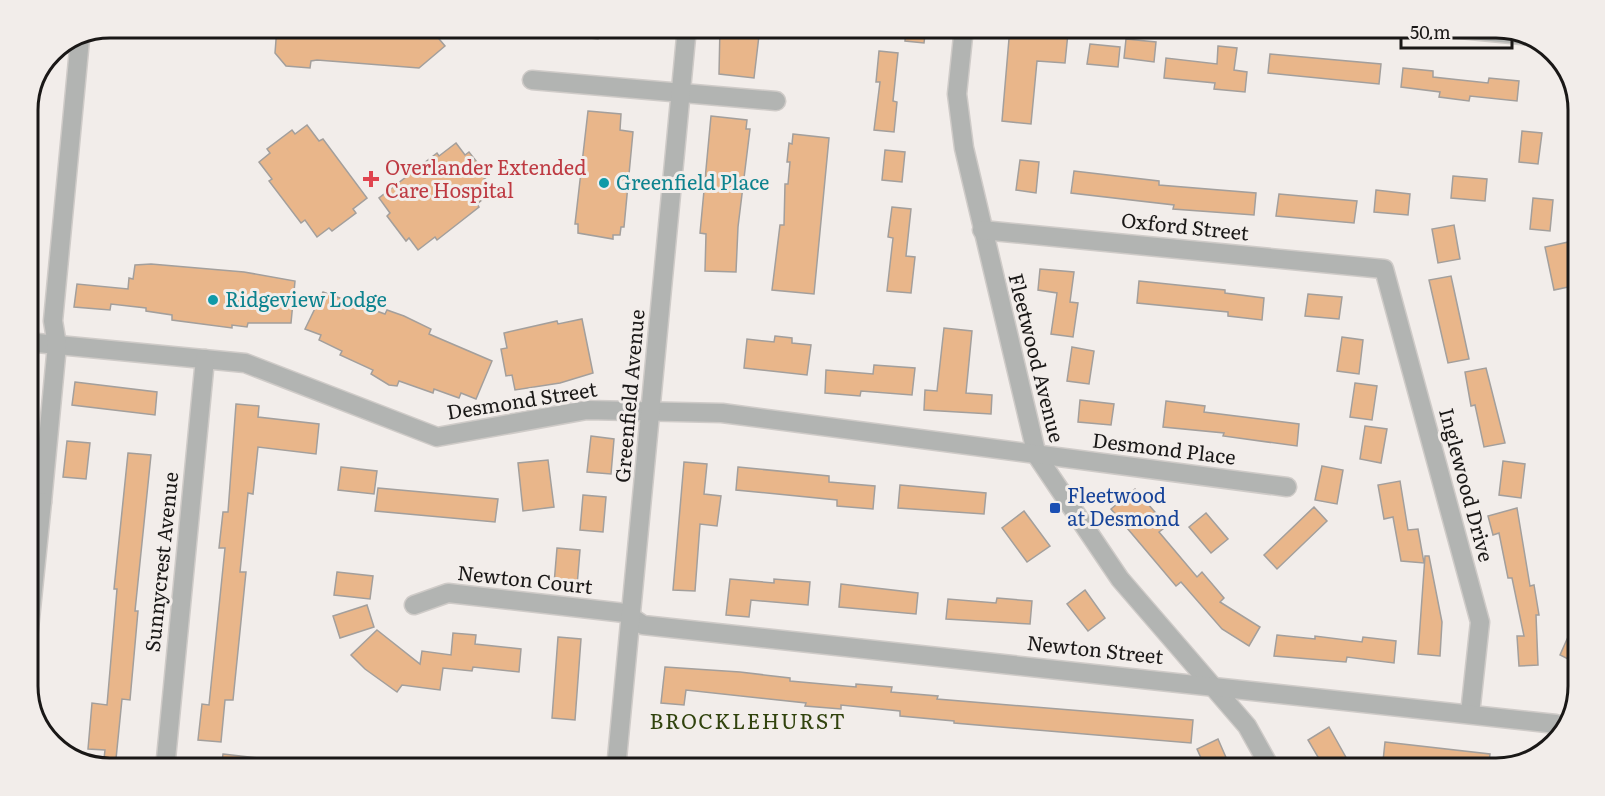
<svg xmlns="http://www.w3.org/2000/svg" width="1605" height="796" viewBox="0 0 1605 796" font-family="Literata,serif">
<rect width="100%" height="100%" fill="#f2edea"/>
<!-- building -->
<g fill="#e9b68a" stroke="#a39f9c" stroke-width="1.5">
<polygon points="277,27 429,27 445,46 419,68 317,60 311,61 310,68 286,66 275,53"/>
<polygon points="564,27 599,27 598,39 564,35"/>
<polygon points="720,27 760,27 754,78 719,74"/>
<polygon points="906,27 926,27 924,43 905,41"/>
<polygon points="1010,27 1068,33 1065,63 1037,61 1031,124 1002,121"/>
<polygon points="1126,39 1156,42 1154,62 1124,58"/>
<polygon points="1090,44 1120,47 1118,67 1087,64"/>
<polygon points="1218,46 1237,48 1234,70 1247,72 1245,92 1214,89 1215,83 1164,78 1166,58 1217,64"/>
<polygon points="879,51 898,53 893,101 897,102 894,132 874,130 880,82 876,82"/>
<polygon points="1270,54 1381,64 1379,84 1268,73"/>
<polygon points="1403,68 1433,71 1433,77 1488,83 1489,78 1519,81 1517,101 1470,96 1469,101 1439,97 1440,92 1401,87"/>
<polygon points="588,111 621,114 620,130 633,132 624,227 621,227 620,235 613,235 613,239 578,233 578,224 575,224"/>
<polygon points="711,116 747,120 746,129 750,129 738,227 736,272 705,271 706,234 700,233"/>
<polygon points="307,125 319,141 323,139 367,198 353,209 356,213 332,231 329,228 317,237 305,220 301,223 269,181 272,179 259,162 270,153 267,149 292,130 295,134"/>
<polygon points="1522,131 1542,133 1538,164 1519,162"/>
<polygon points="793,134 829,138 814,294 772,290 780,225 784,225 785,184 788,184 790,162 787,162 789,143 792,144"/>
<polygon points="456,143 465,155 469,152 488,176 484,179 493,191 477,204 479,207 460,222 437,240 435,237 418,250 409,238 406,241 387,216 390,213 379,198 437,153 439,156"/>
<polygon points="885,150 905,152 902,182 882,180"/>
<polygon points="1020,160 1039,162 1036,193 1016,190"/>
<polygon points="1074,171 1159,181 1159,185 1256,193 1254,215 1173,209 1174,205 1071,193"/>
<polygon points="1453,176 1487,179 1485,201 1451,198"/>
<polygon points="1376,190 1410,194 1408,215 1374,212"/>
<polygon points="1279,194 1357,201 1354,223 1276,216"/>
<polygon points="1533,198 1553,200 1550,231 1530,229"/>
<polygon points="892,207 911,209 906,256 915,257 911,293 887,291 893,238 888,237"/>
<polygon points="1454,225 1460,259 1438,263 1432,229"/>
<polygon points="1573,241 1578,285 1554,290 1545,247"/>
<polygon points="151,264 244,272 295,281 291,323 248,323 247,327 232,325 232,328 172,320 172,315 146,311 146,308 111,304 110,310 74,307 77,284 128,289 129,278 133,279 135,265"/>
<polygon points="1040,269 1074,272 1070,302 1078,303 1073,337 1051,334 1057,293 1038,290"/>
<polygon points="1451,276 1469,359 1448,363 1429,280"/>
<polygon points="1139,281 1225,290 1225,293 1264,298 1262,320 1228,316 1228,312 1137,303"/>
<polygon points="323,292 385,314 387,310 404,316 431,329 429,334 492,361 476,399 461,393 459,398 434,389 433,393 399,381 397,386 389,385 371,374 373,370 340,355 342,351 319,340 321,335 305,329"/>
<polygon points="1308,294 1342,297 1339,319 1305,316"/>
<polygon points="582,319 593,373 560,383 515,390 512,375 506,376 501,349 507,348 504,333 557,321 558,324"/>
<polygon points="944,328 972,331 966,393 992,395 991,414 924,410 925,390 937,391"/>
<polygon points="775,336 792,338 792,343 811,345 807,375 744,368 747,339 774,342"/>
<polygon points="1342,337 1363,340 1359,374 1337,371"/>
<polygon points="1072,347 1094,351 1089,384 1067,381"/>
<polygon points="874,365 915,368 912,395 861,391 860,396 825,393 826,370 873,374"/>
<polygon points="1486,368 1505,443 1484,447 1475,405 1471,406 1465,372"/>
<polygon points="75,382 157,392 155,415 72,405"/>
<polygon points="1355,383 1377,386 1372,420 1350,417"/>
<polygon points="1080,400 1114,404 1111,425 1078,422"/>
<polygon points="1166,401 1205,406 1204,412 1299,424 1297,446 1223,436 1224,433 1163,427"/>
<polygon points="236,404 259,406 258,417 319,424 316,454 258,447 253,494 248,493 240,572 246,572 233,700 225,700 221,742 198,740 202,704 209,705 225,548 219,548 223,512 228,512"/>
<polygon points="1365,426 1387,429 1381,463 1360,459"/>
<polygon points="591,436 614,439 611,474 587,472"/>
<polygon points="67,441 90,443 86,479 63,477"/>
<polygon points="128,453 151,455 135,611 138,611 130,700 122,699 115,769 110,769 103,767 105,750 88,749 92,703 107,705 117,589 114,589"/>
<polygon points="548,460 554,507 523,511 518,463"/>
<polygon points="1503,461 1525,464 1521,498 1499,495"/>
<polygon points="684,462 707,464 704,494 721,496 717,526 700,524 695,591 673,590"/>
<polygon points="1322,466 1343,470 1337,504 1315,500"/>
<polygon points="341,467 377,471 374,494 338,490"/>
<polygon points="738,467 829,476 829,482 875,486 873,509 837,506 837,500 736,490"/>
<polygon points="1400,481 1408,530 1418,529 1424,563 1401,561 1393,517 1384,519 1378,485"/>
<polygon points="900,485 986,493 984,514 898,508"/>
<polygon points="378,488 498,499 495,522 375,511"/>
<polygon points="1135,489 1167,526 1159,532 1197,577 1202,572 1224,598 1220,602 1260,627 1249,646 1222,629 1181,582 1176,586 1111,509"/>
<polygon points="583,495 606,497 603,532 580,530"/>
<polygon points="1314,507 1327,521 1277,569 1264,555"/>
<polygon points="1517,508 1530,586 1534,585 1539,615 1536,615 1538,665 1519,666 1517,636 1524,636 1512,578 1508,578 1499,533 1493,535 1488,516"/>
<polygon points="1024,511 1050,546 1027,562 1002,528"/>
<polygon points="1206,513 1228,539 1211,553 1189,527"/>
<polygon points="557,548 580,550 577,586 554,584"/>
<polygon points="1425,556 1429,556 1442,622 1440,656 1418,654"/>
<polygon points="337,572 373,576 370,599 334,595"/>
<polygon points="730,579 774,583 774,579 810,582 808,605 751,600 749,617 726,615"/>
<polygon points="841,584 918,593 916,614 839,607"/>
<polygon points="1085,590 1105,618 1088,631 1067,604"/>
<polygon points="997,598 1032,601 1030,624 946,619 948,599 996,603"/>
<polygon points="367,605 374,627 340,638 333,616"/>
<polygon points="377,630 420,664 422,651 451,655 453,633 476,635 475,644 521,649 519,672 473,667 472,671 443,668 440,690 402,685 397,692 365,669 351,655"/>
<polygon points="1277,635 1315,639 1315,636 1362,642 1363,637 1396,641 1394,663 1347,657 1346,662 1274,656"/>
<polygon points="558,637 581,639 575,720 552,718"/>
<polygon points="1568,637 1578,642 1578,664 1560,655"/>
<polygon points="665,667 740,672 790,678 790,681 856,687 856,684 892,687 891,692 938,696 937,699 1193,720 1191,743 954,723 954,721 900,716 900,711 841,705 841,709 805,706 806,703 686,690 684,705 661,703"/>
<polygon points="1329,727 1348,761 1334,769 1325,769 1308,740"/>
<polygon points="1218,739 1231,769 1206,769 1197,749"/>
<polygon points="1385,742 1490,754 1488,769 1456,769 1383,761"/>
<polygon points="223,754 258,758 257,769 221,769"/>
</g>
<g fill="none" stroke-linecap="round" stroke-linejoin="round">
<!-- minor casing -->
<g stroke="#cfcbc8" stroke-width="21">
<g id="minor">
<polyline points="964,27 957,94 964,148 1037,456 1120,579 1247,726 1271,769"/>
<polyline points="1440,27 1532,36"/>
<polyline points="532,80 776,101"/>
<polyline points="982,230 1384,269 1480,622 1470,714"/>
<polyline points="27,342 245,363 437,437 587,410 722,413 1287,487"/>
<polyline points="27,501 42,502 57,345 53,321 80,39"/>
<polyline points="414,605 448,593 625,613 643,625 1556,724"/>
<polyline points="27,648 42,502"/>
<polyline points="165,769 205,359"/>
<polyline points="616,769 687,27"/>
</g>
</g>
<!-- minor -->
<use href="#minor" stroke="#b2b4b2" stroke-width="18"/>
</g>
<!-- markers -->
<path fill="#e0444e" stroke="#f2edea" stroke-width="2" d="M368 170h6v6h6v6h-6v6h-6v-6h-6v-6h6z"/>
<g fill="#0f9aa8" stroke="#f2edea" stroke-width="2">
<circle cx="604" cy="183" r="6"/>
<circle cx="213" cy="300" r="6"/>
</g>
<rect fill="#1a4fb4" stroke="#f2edea" stroke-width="2" x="1049" y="502" width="12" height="12" rx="3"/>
<g text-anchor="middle" stroke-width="6" stroke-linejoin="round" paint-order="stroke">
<!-- health labels -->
<g font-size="20" fill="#be3a42" stroke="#f2edea" text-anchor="start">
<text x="385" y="175">Overlander Extended<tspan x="385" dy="23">Care Hospital</tspan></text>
</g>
<!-- culture labels -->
<g font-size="20" fill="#0d838f" stroke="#f2edea" text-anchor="start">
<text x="616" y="190">Greenfield Place</text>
<text x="225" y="307">Ridgeview Lodge</text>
</g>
<!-- street labels -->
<g font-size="20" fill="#1a1817" stroke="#f2edea">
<text transform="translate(1185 227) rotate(6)" y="7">Oxford Street</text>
<text transform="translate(1036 358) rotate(76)" y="7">Fleetwood Avenue</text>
<text transform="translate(630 396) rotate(-85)" y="7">Greenfield Avenue</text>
<text transform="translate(522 401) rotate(-9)" y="7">Desmond Street</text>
<text transform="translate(1164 449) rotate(7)" y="7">Desmond Place</text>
<text transform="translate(1466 485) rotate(75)" y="7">Inglewood Drive</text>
<text transform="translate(162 562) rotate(-84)" y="7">Sunnycrest Avenue</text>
<text transform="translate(525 580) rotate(6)" y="7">Newton Court</text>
<text transform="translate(1095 650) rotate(6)" y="7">Newton Street</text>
</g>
<!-- transit labels -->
<g font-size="20" fill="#164399" stroke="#f2edea" text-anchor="start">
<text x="1067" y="503">Fleetwood<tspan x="1067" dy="23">at Desmond</tspan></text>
</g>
<!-- neighbourhood labels -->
<g font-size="21" letter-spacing="1.5" fill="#31430e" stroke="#f2edea">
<text x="748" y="729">BROCKLEHURST</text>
</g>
</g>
<!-- crop -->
<path d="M0 0H1605V796H0ZM110 38H1496A72 72 0 0 1 1568 110V686A72 72 0 0 1 1496 758H110A72 72 0 0 1 38 686V110A72 72 0 0 1 110 38Z" fill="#f2edea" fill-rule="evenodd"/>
<path fill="none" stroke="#1a1817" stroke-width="3" d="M110 38H1496A72 72 0 0 1 1568 110V686A72 72 0 0 1 1496 758H110A72 72 0 0 1 38 686V110A72 72 0 0 1 110 38Z"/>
<!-- scale -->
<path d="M1401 39v9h111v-9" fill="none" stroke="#1a1817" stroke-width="3"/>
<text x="1410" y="39" font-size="18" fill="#1a1817" stroke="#f2edea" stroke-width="4.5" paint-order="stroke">50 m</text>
</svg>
